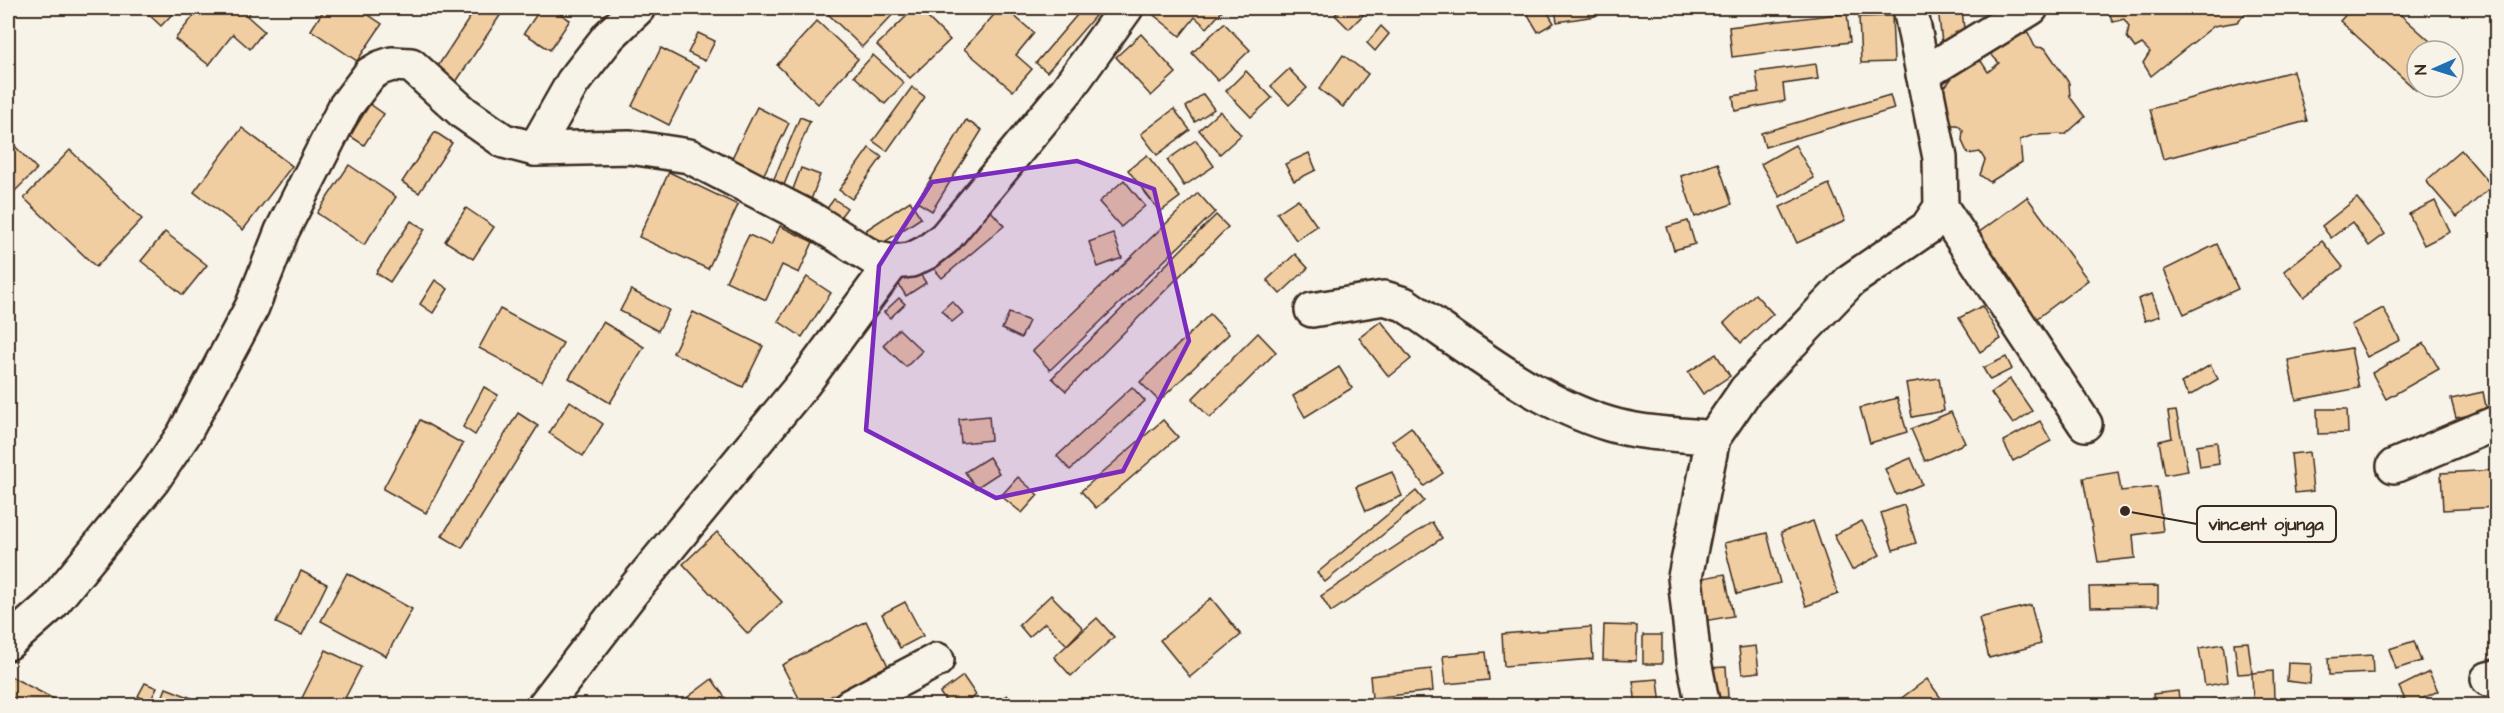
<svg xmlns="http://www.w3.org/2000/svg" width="2504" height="713" viewBox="0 0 2504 713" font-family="'Architects Daughter',sans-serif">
<rect width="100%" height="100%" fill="#f7f3e8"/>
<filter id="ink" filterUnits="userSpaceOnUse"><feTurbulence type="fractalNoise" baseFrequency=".0167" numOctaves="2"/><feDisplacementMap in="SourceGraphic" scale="12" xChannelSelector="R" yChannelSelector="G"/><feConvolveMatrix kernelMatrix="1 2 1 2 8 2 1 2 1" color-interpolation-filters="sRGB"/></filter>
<g filter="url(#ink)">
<!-- building -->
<g fill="#f1cea2" stroke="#3b2a1e" stroke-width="1.5">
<polygon points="142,8 178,8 161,26"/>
<polygon points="200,8 253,8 247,16 264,31 250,49 233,34 209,65 175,39"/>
<polygon points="325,8 358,8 382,24 357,61 311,30"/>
<polygon points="476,8 505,8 454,85 434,72"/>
<polygon points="541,8 551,8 570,20 550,50 524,33"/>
<polygon points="833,8 899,8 862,47 827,13"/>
<polygon points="915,8 918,8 950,40 910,78 877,45"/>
<polygon points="1000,8 1005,8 1034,33 1016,55 1032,69 1013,91 964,49"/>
<polygon points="1083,8 1095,16 1047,72 1036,63"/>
<polygon points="1145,8 1225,8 1207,28 1195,17 1180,36"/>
<polygon points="1342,8 1370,8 1349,29 1335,15"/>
<polygon points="1524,8 1545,8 1554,23 1538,32"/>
<polygon points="1555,8 1594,8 1595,16 1557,22"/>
<polygon points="1938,8 1962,8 1965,40 1942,43"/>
<polygon points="2107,8 2251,8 2237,22 2214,26 2151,76 2143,63 2150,52 2142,44 2135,48 2127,37 2129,26 2124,19 2113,22"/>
<polygon points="2352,8 2393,8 2441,51 2417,51 2418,87 2416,90 2340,21"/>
<polygon points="1847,13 1850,42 1732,57 1729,27"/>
<polygon points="1892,16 1894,62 1861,63 1859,17"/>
<polygon points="817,21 858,59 818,104 777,65"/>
<polygon points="1224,23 1250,50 1218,81 1192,53"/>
<polygon points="1381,26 1389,34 1375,51 1367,43"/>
<polygon points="2025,26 2035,47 2045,48 2069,83 2070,97 2085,117 2066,134 2033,135 2020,140 2022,162 1990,182 1980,175 1985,160 1980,152 1968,154 1962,141 1963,130 1957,125 1948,125 1936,98 1959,69 1981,61 1988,72 1999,63 1988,51"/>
<polygon points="698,33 715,41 705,61 688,53"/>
<polygon points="1141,34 1176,73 1151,96 1116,57"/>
<polygon points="661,48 698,67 669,125 632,106"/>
<polygon points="873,55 904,83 885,104 854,76"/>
<polygon points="1343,55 1368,74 1343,107 1319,89"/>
<polygon points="1816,64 1818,79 1783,84 1785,101 1735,111 1733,96 1759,92 1756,72"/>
<polygon points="1289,69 1307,88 1289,105 1271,86"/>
<polygon points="1246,71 1272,98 1251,117 1226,91"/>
<polygon points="2293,71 2307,121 2163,159 2150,109"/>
<polygon points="912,87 925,97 887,151 873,141"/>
<polygon points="1203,94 1214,109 1195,122 1186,107"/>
<polygon points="1890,95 1894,109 1765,147 1761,133"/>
<polygon points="370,104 384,114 364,145 350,136"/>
<polygon points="757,107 789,123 763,176 731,160"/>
<polygon points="1174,109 1190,130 1157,155 1141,134"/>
<polygon points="1220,111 1241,135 1220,154 1199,130"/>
<polygon points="800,117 810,121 784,185 773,181"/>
<polygon points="966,120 982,130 932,211 917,202"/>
<polygon points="242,128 292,166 243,230 194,192"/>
<polygon points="435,132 452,143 419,193 402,182"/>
<polygon points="8,139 37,169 14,192 8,185"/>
<polygon points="1196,140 1214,166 1184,186 1167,160"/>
<polygon points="1795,145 1814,178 1780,197 1761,164"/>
<polygon points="869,148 882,157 852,199 839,190"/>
<polygon points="70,150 142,219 96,267 24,198"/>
<polygon points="2461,150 2492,186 2457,217 2426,181"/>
<polygon points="1309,153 1316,170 1294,181 1285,164"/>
<polygon points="1147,155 1180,197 1160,212 1128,170"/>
<polygon points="1718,163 1732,204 1695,217 1681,176"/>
<polygon points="349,165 396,197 364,245 317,213"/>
<polygon points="801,168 820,175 811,200 792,192"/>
<polygon points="669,172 738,205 708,269 639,237"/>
<polygon points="1124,180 1145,206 1121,227 1099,202"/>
<polygon points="1829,184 1845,221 1797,243 1780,207"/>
<polygon points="1198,193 1215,212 1050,370 1033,351"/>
<polygon points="2027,197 2088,280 2036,319 1974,236"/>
<polygon points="2357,198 2385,234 2369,246 2352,222 2331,238 2322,226"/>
<polygon points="834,199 847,208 835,224 822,215"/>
<polygon points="1298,199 1317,226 1296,240 1277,213"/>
<polygon points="910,201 921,218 877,247 866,230"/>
<polygon points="2435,201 2450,232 2424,245 2409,214"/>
<polygon points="466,208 494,227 473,259 445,241"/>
<polygon points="991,211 1004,226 942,278 929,263"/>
<polygon points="1216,215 1228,227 1066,391 1052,378"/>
<polygon points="411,221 425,229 390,282 376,273"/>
<polygon points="1688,221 1695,244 1674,250 1667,227"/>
<polygon points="780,226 813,242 799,273 782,265 766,300 726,281 749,235 771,245"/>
<polygon points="165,232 207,265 183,295 141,261"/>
<polygon points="1113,233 1122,258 1098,267 1089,242"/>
<polygon points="2322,241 2343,267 2304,297 2284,271"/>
<polygon points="2217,244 2238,289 2184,314 2164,270"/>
<polygon points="1295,254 1308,268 1280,294 1267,280"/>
<polygon points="916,267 926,283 906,296 896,280"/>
<polygon points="807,277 831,293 802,337 778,321"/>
<polygon points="435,280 448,289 433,313 420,304"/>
<polygon points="631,290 669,310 658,331 620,311"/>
<polygon points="1755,294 1773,314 1741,343 1724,323"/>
<polygon points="2152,294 2160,316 2145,321 2138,299"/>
<polygon points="899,298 905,304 890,318 884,312"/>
<polygon points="952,301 963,313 952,322 942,310"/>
<polygon points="1982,306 2001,339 1980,352 1959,318"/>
<polygon points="2383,308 2400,340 2367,357 2351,325"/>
<polygon points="500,309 563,343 542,382 479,348"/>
<polygon points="693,312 763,346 743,387 673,353"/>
<polygon points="1009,313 1029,321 1021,338 1002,329"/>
<polygon points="1210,314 1229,334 1159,401 1140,382"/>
<polygon points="1381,321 1411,359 1389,377 1359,338"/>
<polygon points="603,322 644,347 610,403 569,378"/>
<polygon points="899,329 922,351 906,367 883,345"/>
<polygon points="1258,333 1276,352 1210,418 1192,399"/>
<polygon points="2424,343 2439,369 2386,399 2372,373"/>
<polygon points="2351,348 2359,388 2296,400 2288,360"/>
<polygon points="1716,354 1730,376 1703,394 1688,372"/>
<polygon points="2006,357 2012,369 1990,380 1983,368"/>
<polygon points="2210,365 2218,379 2189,396 2181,383"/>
<polygon points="1339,367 1352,388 1305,417 1293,396"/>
<polygon points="1939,378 1944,411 1912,417 1906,383"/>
<polygon points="2010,379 2032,411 2013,424 1991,393"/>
<polygon points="484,387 498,395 475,435 463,427"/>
<polygon points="1132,387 1145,401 1070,470 1057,456"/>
<polygon points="2483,392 2487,411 2456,418 2451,399"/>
<polygon points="1897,398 1907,432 1870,443 1860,408"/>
<polygon points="570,401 603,424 583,456 549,433"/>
<polygon points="2317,409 2347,409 2348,433 2318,434"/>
<polygon points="2176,411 2188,471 2165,475 2159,441 2172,438 2168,412"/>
<polygon points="1951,412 1965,443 1925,461 1911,429"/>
<polygon points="518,413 538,426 462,548 442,536"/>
<polygon points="989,416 991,440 961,443 959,419"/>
<polygon points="420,420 463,444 426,513 383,489"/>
<polygon points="1163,420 1178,437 1096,508 1081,491"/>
<polygon points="2040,421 2051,441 2013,461 2003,441"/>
<polygon points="1411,427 1443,473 1424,486 1392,441"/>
<polygon points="2217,442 2219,464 2200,467 2197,445"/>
<polygon points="2309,452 2313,491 2295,493 2291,454"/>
<polygon points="989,457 999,473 976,488 965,472"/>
<polygon points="1911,458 1922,484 1896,495 1885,469"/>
<polygon points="2496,470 2496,507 2443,510 2441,473"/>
<polygon points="1392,472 1402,496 1366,511 1356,487"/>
<polygon points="2118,472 2121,491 2157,487 2163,531 2133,535 2135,558 2098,562 2083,478"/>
<polygon points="1018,477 1038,495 1022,513 1001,496"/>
<polygon points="1416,491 1424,501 1325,582 1317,573"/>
<polygon points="1904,505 1916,543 1893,550 1881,513"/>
<polygon points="1813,521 1838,594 1806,606 1781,532"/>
<polygon points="1862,521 1880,555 1852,570 1834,535"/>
<polygon points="1432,522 1442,538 1331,612 1321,596"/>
<polygon points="717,532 782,602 748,634 683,564"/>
<polygon points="1767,533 1780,583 1737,594 1724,543"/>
<polygon points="301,571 327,584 302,635 276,623"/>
<polygon points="347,573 412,609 386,656 321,621"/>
<polygon points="1725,574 1733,616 1704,621 1697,579"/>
<polygon points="2158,586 2158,606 2090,607 2089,587"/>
<polygon points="1051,595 1083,628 1067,645 1045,623 1029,637 1019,625"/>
<polygon points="1211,598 1241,635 1190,677 1160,640"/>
<polygon points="905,602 923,636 900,648 882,614"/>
<polygon points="2031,605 2041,644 1989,658 1979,618"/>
<polygon points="1097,618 1114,637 1071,676 1054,657"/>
<polygon points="866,621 888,666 813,706 803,706 782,665"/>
<polygon points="1604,625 1637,626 1636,661 1603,660"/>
<polygon points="1591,627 1593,659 1504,666 1502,634"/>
<rect x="1643" y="635" width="19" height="29"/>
<polygon points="2414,641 2421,661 2396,669 2389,649"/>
<polygon points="2248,642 2252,673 2238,674 2234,643"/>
<polygon points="2223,644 2228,682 2205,686 2199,648"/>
<polygon points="1756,646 1759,672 1742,674 1739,648"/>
<polygon points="326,650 361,667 341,706 298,706"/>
<polygon points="1486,652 1489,680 1446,684 1443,656"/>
<polygon points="2372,655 2373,673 2329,675 2328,658"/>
<polygon points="2288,663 2311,664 2310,684 2287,681"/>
<polygon points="1726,667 1728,697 1708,698 1706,668"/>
<polygon points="1431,669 1433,691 1372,698 1370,676"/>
<polygon points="2273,671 2274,699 2253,700 2252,673"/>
<polygon points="2429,672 2438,691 2408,706 2399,687"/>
<polygon points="8,675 67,706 28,706 8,695"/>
<polygon points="963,676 976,695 962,706 949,706 940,693"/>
<polygon points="712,679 731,706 676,706"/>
<polygon points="1658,679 1661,706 1636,706 1633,681"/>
<polygon points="1927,679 1946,705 1891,706"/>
<polygon points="145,683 157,688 149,703 138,696"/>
<polygon points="166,688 212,706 159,706"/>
<polygon points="2178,691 2180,706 2155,706 2153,694"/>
<polygon points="1007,695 1014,706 991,706"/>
<polygon points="2238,696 2240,706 2213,706 2212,700"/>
</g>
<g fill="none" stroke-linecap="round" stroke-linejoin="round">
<!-- street casing -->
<g stroke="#3b2a1e" stroke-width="38">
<g id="street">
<polyline points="1923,74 2031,8"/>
<polyline points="535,149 573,82 609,36 638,8"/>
<polyline points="1941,207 2085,424"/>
<path d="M1312 310 1384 298 1404 304C1468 347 1533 401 1609 424 1642 434 1679 434 1713 438"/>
<polyline points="2394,466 2496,423"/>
<polyline points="8,643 51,605 153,480 184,434 252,307 282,231 345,107 370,74 380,68 392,64 411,65 464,113 504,141 535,149 630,147 689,156 811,219 873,258 893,262 911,260 927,252 945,238 1067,90 1126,8"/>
<polyline points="2488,679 2496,677"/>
<polyline points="544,706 632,592 804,383 893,262"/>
<polyline points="850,706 937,660"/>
<polyline points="1703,706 1694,661 1685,577 1713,438 1746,390 1851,280 1927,228 1941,207 1940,158 1910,8"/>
</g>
</g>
<!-- street -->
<use href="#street" stroke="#f7f3e8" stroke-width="33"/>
</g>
</g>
<!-- marked area -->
<path fill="#7b2cbf" fill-opacity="0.2" stroke="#7b2cbf" stroke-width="4.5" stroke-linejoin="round" d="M1077 161 1154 189 1189 341 1123 471 996 498 866 430 879 266 932 182Z"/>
<!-- callouts -->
<path fill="none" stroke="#3b2a1e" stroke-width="2" d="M2125 511L2197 524"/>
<circle fill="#3b2a1e" stroke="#f7f3e8" stroke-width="2" cx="2125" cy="511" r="6"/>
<rect fill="#f7f3e8" stroke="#3b2a1e" stroke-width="2" x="2197" y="506" width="139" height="36" rx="6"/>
<g font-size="18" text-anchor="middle" font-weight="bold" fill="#3b2a1e">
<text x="2266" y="530">vincent ojunga</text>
</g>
<!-- margin -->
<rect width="2504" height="713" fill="none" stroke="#f7f3e8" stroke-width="30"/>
<rect x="15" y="15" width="2474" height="683" fill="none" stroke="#3b2a1e" stroke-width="2" filter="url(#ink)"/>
<!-- north arrow -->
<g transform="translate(2435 69) rotate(267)"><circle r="28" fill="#f7f3e8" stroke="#aca397" stroke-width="1.5"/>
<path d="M0-4.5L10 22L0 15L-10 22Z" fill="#1f6fb2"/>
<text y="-9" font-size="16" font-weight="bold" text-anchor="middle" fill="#3b2a1e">N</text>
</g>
</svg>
